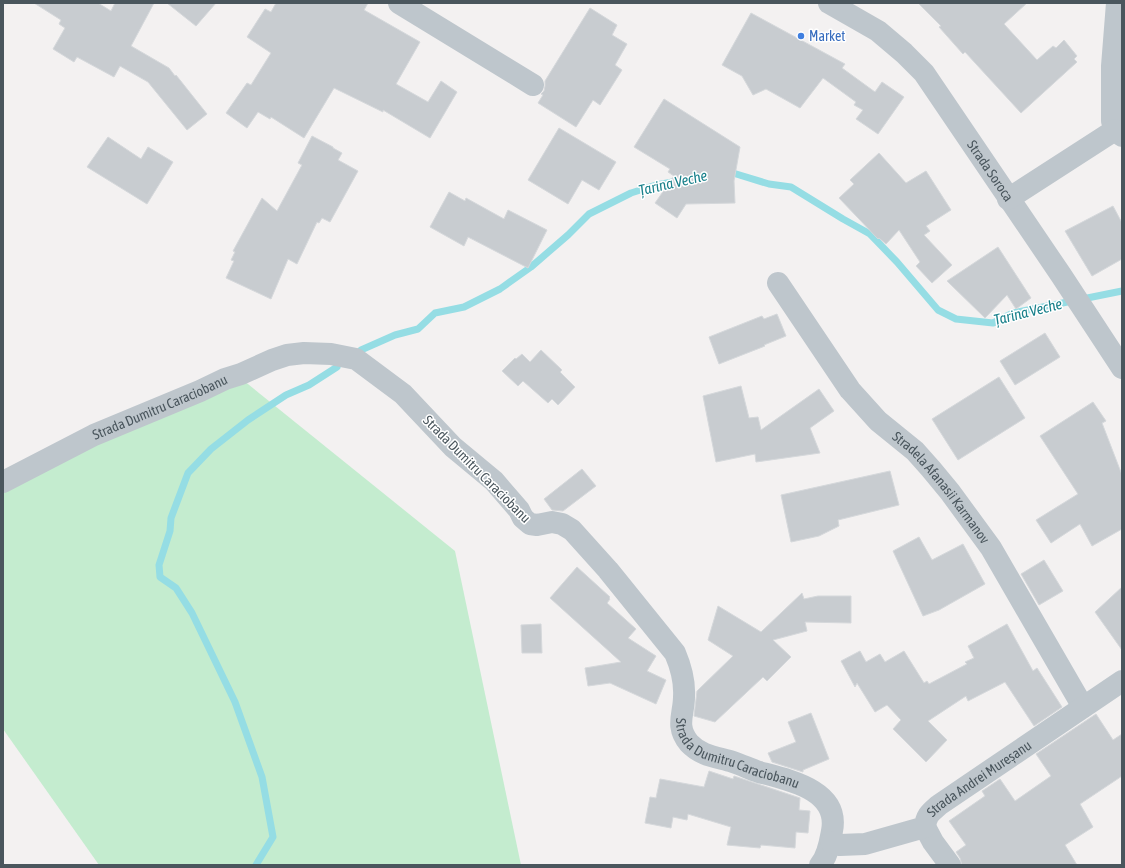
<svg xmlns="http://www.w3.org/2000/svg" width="1125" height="868" viewBox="0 0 1125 868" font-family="'Asap Condensed',sans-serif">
<rect width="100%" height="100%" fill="#f3f1f1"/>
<!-- green -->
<polygon fill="#c4eccf" points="233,372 455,551 521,865 99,865 3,729 3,493"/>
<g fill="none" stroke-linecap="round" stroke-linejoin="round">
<!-- stream -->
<g stroke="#95dde4" stroke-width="7">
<polyline points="726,173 733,173 769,184 791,187 843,219 870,234 897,262 938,310 956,319 993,323 1013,313 1122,291"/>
<polyline points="361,350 395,335 418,329 435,313 464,307 500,289 531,267 568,235 589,214 631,193 656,185 678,181"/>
<polyline points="256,865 273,837 262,777 235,702 192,613 176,588 160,577 159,565 170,531 171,518 188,473 211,449 248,420 286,395 309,385 337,367"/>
</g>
</g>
<!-- building -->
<g fill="#c8ccd0" stroke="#d5d8db">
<polygon points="34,3 98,3 111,11 115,3 154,3 131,46 169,68 175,76 176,75 207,114 187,130 148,82 120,66 114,77 77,57 74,62 53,49 65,28 59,24 61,20"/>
<polygon points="167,3 216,3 196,26"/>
<polygon points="276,3 368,3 364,10 420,42 396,84 428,102 441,81 457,92 430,138 383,110 383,112 334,88 304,138 271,117 270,119 258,112 247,128 226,113 247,83 251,85 271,53 247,37 265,9 271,12"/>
<polygon points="918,3 1027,3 1004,24 1037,60 1053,46 1056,48 1064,40 1077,56 1074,59 1077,62 1021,113 965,52 963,54 939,27 941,26"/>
<polygon points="590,8 617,25 612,35 627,44 615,65 622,70 600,105 593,100 576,127 538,103 543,95 541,94 544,91 545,86 545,81"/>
<polygon points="751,13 845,64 842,68 875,92 882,82 904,97 878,134 856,119 863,110 854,105 856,102 823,78 800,108 766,89 753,95 742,76 722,65"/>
<polygon points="664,99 740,147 734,181 735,203 686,204 677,218 655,203 674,176 668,172 670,169 634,147"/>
<polygon points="559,128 616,162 599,190 582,180 568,204 528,180"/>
<polygon points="312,136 333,147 333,148 342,153 338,160 358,171 330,222 322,218 319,223 317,222 297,264 288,259 271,299 226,278 234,261 231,260 235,252 233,251 262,198 277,211 302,165 298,163"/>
<polygon points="108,137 141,159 148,147 173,162 147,204 87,167"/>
<polygon points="879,153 906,183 926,171 951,210 926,226 930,231 924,235 952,265 932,283 916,266 920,262 899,230 886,244 879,238 878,239 839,198 854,184 850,180"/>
<polygon points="449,192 465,201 466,198 504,219 508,210 547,230 528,268 468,237 464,246 430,227"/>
<polygon points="1113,206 1122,223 1122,259 1092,276 1065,231"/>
<polygon points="998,247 1031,298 1016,309 1007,295 985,318 947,281"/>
<polygon points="777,314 786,336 764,345 765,346 719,364 709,337 762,316 764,319"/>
<polygon points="1045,333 1060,357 1015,385 1000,361"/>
<polygon points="541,350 562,370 560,372 575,387 558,405 552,399 548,403 523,381 518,386 502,371 515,358 516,359 522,354 530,362"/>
<polygon points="999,377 1025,418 958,460 932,419"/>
<polygon points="741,386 749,418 758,417 761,430 819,389 834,411 810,428 820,453 756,462 755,454 716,462 703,396"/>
<polygon points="1093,402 1106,421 1102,423 1122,475 1122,529 1092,546 1080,524 1051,543 1036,520 1078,494 1040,436"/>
<polygon points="582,469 596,486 563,511 552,510 544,499"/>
<polygon points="890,471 899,505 838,520 839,526 819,536 791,542 781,495"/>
<polygon points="919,537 932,560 963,544 985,584 939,610 923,616 893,551"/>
<polygon points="1044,560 1063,591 1039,605 1021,574"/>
<polygon points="577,567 610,597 609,598 610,599 607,603 636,629 628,638 656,656 647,671 666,680 656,704 610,683 588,686 585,668 621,662 550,598"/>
<polygon points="1122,587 1122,650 1095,612"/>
<polygon points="802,593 804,599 818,596 851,596 851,623 805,622 807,631 773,640 791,657 767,681 763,677 715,722 694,716 697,691 733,656 708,640 718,606 761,632"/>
<polygon points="541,624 542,653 522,653 521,625"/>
<polygon points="1007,624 1033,671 1037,668 1062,707 1034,726 1005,682 968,701 966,696 928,721 947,740 926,762 893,729 901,720 887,705 875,712 857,683 855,687 841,661 860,651 866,662 880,654 885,662 904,651 924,683 927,681 929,684 967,664 965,662 974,658 968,646"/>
<polygon points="811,713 829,759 803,770 803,772 772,762 768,753 796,742 788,722"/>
<polygon points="1096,714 1113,740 1122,734 1122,776 1080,804 1093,827 1065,845 1077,865 962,865 960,858 956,852 966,845 949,821 985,796 982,791 1000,779 1015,801 1051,776 1036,754"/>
<polygon points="709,771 733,779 734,776 800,798 799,810 810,811 808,833 796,832 795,848 761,845 760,848 727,845 731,827 688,814 687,820 673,817 671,828 645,823 650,797 656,798 660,779 704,787"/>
</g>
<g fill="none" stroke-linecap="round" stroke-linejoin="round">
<!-- minor -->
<g stroke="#bec6cc" stroke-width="22">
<polyline points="399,3 533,85"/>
<path id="s1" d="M829 3 878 31 904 53 924 73 1061 275 1122 368"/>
<polyline points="1117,3 1112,66 1112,121 1115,130 1122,136"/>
<polyline points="1008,199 1115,130"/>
<path id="s2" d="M778 283 850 390 878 421 915 451 931 469 950 492 991 548 1083 707"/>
<path id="s3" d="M3 482 94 435 200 391 225 379 241 374 272 360 287 355 304 353 331 354 356 359 403 394 453 447 494 481 519 510 523 518 530 524 537 525 552 522 562 524 572 530 608 570 675 653C681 667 685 681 684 697 684 714 675 726 689 743 701 756 717 757 733 762 742 765 750 769 759 772 789 780 840 790 832 831 830 842 828 856 820 865"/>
<polyline points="925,827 933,842 950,865"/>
<path id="s4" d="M831 842 840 845 865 844 925 827C926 815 931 812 939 805L1122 681"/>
</g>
</g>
<!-- markers -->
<circle fill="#3f7fe0" stroke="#fff" stroke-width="1.5" cx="801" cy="36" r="4"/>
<g text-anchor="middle" stroke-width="3" stroke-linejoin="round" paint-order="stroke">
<!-- shop labels -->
<g font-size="14" fill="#366cbe" stroke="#fff" text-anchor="start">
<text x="809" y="41">Market</text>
</g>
<!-- street labels -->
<g font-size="14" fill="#4a565d" stroke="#fff">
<text dy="5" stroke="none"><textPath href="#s1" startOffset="237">Strada Soroca</textPath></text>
<text dy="5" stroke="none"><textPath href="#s3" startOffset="174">Strada Dumitru Caraciobanu</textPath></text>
<text transform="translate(477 469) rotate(45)" y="5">Strada Dumitru Caraciobanu</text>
<text dy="5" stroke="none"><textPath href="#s2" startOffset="263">Stradela Afanasii Karmanov</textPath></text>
<text dy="5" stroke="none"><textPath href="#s3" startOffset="966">Strada Dumitru Caraciobanu</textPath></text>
<text dy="5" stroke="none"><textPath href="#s4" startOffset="172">Strada Andrei Mureșanu</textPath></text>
</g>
<!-- water labels -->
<g font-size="15" font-style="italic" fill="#19808b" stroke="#fff">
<text transform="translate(673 183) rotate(-13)" y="5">Țarina Veche</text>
<text transform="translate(1028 312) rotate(-14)" y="5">Țarina Veche</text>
</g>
</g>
<!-- border -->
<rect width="1125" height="868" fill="none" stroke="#4a565d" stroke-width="8"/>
</svg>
